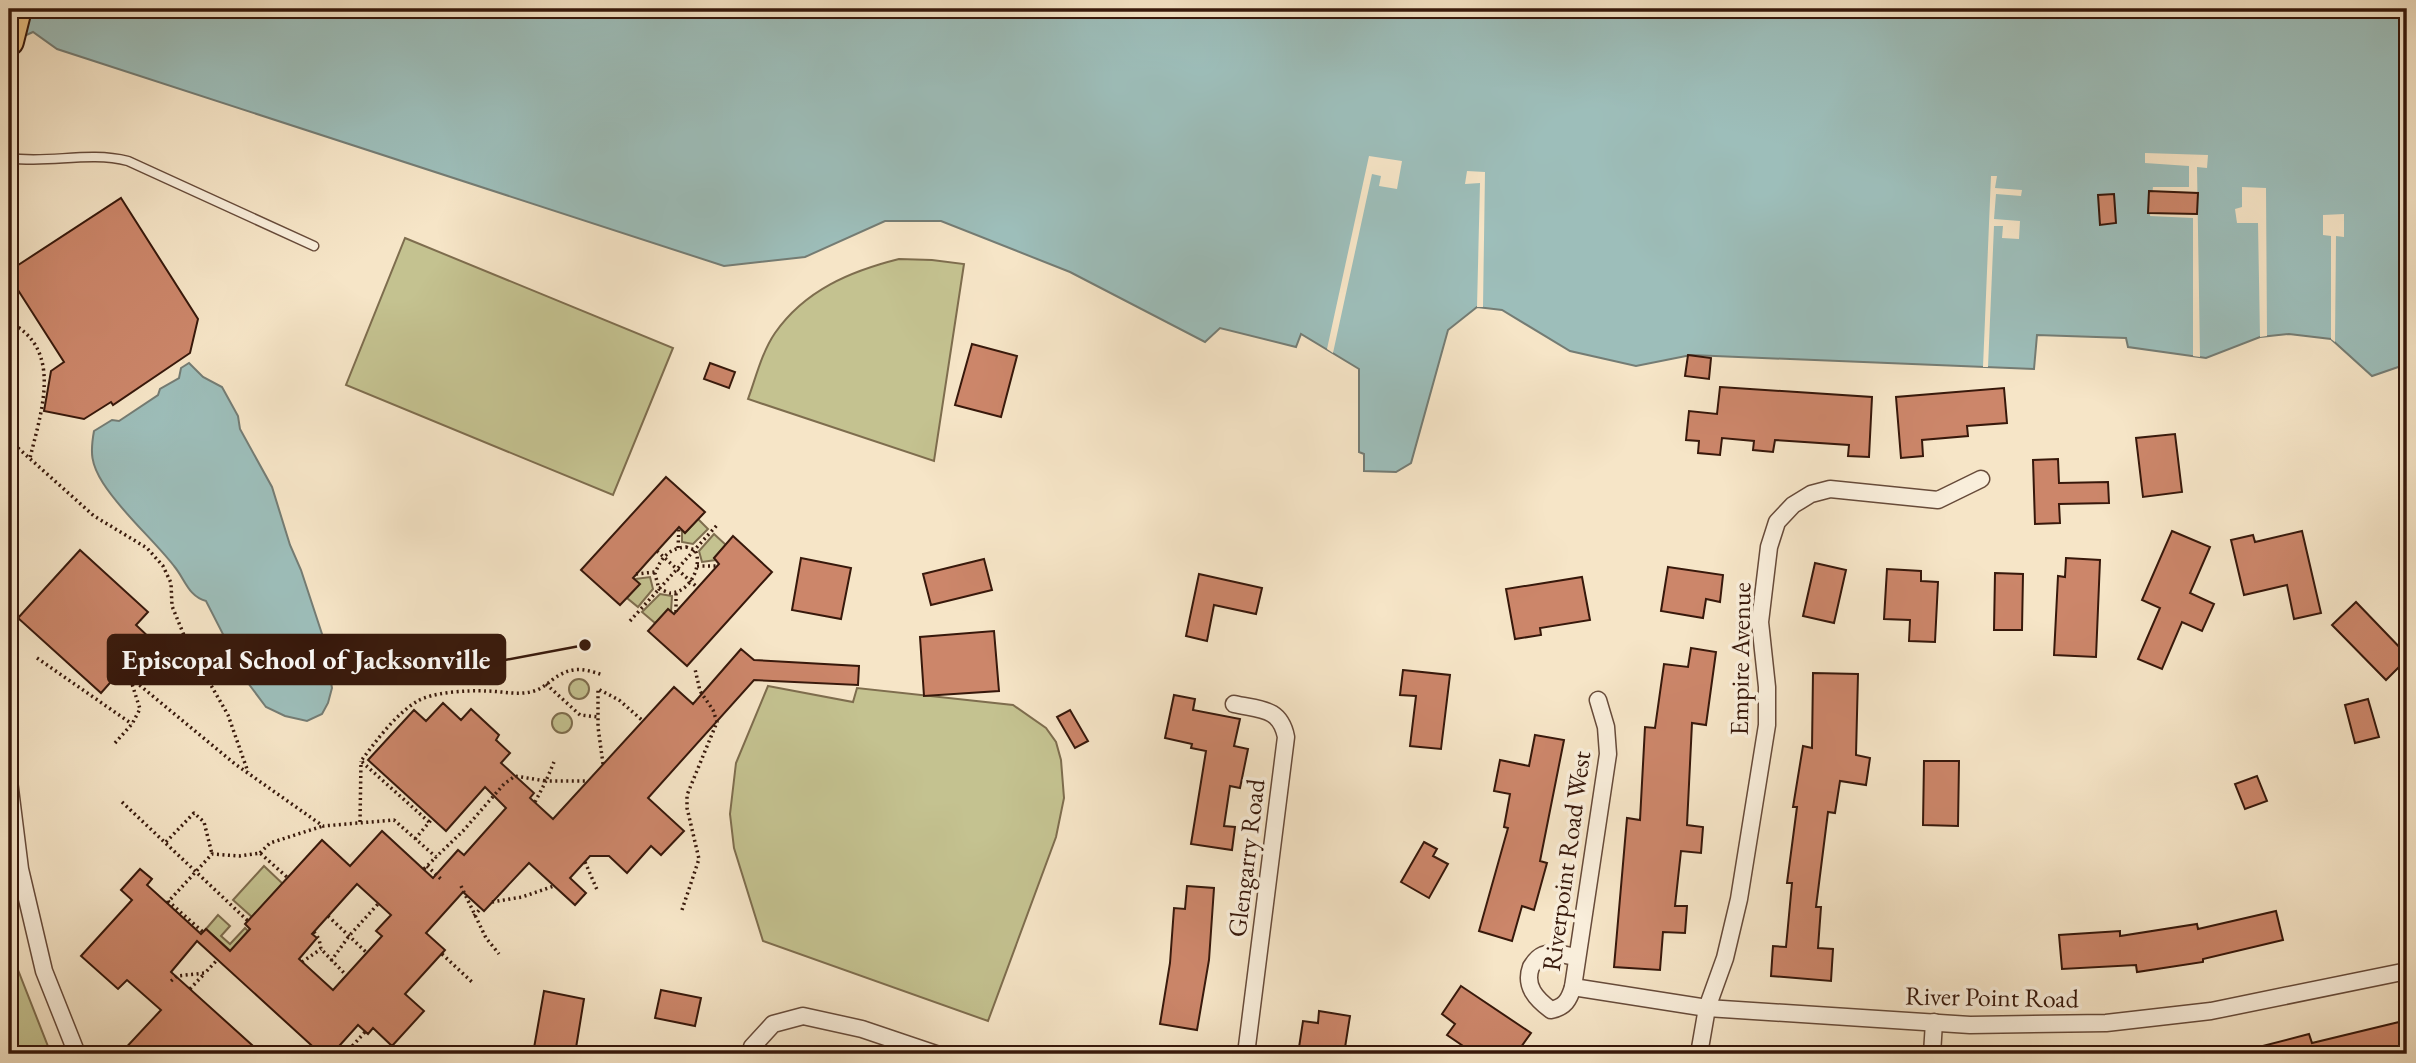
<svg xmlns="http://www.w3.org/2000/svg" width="2416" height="1063" viewBox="0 0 2416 1063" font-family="'EB Garamond',serif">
<rect width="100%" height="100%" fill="#f6e5c7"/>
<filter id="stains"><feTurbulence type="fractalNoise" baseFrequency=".00286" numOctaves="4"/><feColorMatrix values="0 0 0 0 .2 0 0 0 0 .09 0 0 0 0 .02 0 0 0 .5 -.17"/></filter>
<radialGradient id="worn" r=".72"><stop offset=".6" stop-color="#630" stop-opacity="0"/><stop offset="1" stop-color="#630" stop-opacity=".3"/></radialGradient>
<!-- green -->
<g fill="#c4c290" stroke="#7e6d4e" stroke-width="2">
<polygon points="405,238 673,348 613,495 346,385"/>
<path d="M899 259 932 260 964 264 934 461 748 399C756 377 762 352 775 333 805 290 851 271 899 259Z"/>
<polygon points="698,519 708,529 693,544 682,542 682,530 685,533"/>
<polygon points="714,534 726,545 714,558 716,560 702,562 699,551"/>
<polygon points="650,577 653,589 638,607 627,598 639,584 635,579"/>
<polygon points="660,594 672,596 671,612 655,623 642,612"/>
<circle cx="579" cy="689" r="10"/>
<polygon points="768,686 853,702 857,688 1013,705 1046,728 1056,742 1061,760 1064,798 1056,837 988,1021 763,941 734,848 730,814 736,763"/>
<circle cx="562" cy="723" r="10"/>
<polygon points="264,866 283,884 252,917 233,900"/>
<polygon points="218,915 230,926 221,936 230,944 245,928 248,931 234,947 234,954 206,929"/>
<polygon points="9,947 51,1054 9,1054"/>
</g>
<!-- water -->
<g fill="#9dbeba" stroke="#747c74" stroke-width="2">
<polygon points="9,9 2407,9 2407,364 2372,376 2331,339 2289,334 2260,337 2206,358 2128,347 2126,338 2037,335 2034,369 1691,355 1636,366 1570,351 1502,310 1477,307 1448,330 1411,463 1396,472 1364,471 1364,454 1359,452 1359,369 1301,334 1296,347 1220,328 1205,342 1070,272 941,221 885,221 805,257 724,266 57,49 33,32 9,43"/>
<path d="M189 363 203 377 222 387 238 416 240 429 272 487 290 545 301 570 323 637 332 688 328 703 322 714 307 721 285 716 266 707 248 683 206 601C188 596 185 579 174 566 152 538 122 513 103 483 91 464 90 453 94 431L112 420 119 421 158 395 160 389 179 378 181 368Z"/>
</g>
<!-- pier -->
<g fill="#f6e5c7">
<polygon points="2145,153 2208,155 2207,168 2197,167 2200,357 2193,356 2193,218 2150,216 2153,187 2189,187 2189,166 2145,163"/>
<polygon points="1369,156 1402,161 1397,189 1379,186 1381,176 1372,174 1333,353 1327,349"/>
<polygon points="1467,171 1485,172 1483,307 1477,307 1480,183 1465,184"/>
<polygon points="1991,176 1997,176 1995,188 2022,190 2021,196 1996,194 1994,219 2020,221 2019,239 2002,238 2003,226 1994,226 1988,367 1983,367"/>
<polygon points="2242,187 2266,188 2267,336 2260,337 2258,223 2237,223 2235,209 2242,207"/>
<polygon points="2344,214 2344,237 2336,236 2335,342 2331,339 2331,236 2323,235 2323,215"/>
</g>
<!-- building -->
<g fill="#cc866a" stroke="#37180b" stroke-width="2" fill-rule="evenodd">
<polygon points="2149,191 2198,193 2197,214 2148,213"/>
<polygon points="2114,194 2116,223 2100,225 2098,195"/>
<polygon points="121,198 198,319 190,353 113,405 111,402 84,419 44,411 51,371 64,362 9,276 9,271"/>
<polygon points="972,344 1017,356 1001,417 955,405"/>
<polygon points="1688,355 1711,358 1709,379 1685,376"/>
<polygon points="710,363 735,372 729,388 704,379"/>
<polygon points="1720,387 1872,397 1869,457 1848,456 1849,445 1775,440 1773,452 1753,450 1754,441 1722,438 1720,455 1698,453 1699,441 1686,440 1689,411 1717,414"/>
<polygon points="2004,388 2007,423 1967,426 1968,436 1922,440 1923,456 1901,458 1896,397"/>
<polygon points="2175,434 2182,492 2143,497 2136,438"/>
<polygon points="2058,459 2059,483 2108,482 2109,503 2059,504 2060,523 2035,524 2033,460"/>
<polygon points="666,477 705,512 685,533 679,527 649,560 633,578 640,584 620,605 581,570"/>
<polygon points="2172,531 2210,547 2190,593 2214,604 2202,631 2182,622 2162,669 2138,659 2160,608 2142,600"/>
<polygon points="2302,531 2321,613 2294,619 2287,585 2244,595 2231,540 2253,535 2255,542"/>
<polygon points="733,536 772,572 687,666 648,631 668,609 674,614 719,564 714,558"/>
<polygon points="80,550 148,612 136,625 153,641 135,661 132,658 101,693 18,618"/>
<polygon points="801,558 851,568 841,619 792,610"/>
<polygon points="2066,558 2100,560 2096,657 2054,655 2058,576 2065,577"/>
<polygon points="984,559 992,590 931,605 923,574"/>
<polygon points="1815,563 1846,570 1834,623 1803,616"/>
<polygon points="1668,567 1723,575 1720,602 1706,599 1703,618 1661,611"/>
<polygon points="1887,569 1921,571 1921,581 1938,582 1935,642 1909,641 1910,620 1884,619"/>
<polygon points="1995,573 2023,574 2022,630 1994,630"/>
<polygon points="1199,574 1262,588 1256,614 1214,605 1207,641 1186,636"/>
<polygon points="1582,577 1590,620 1540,628 1541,635 1515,639 1506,589"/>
<polygon points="2356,602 2407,655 2407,659 2386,680 2332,625"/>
<polygon points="994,631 999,691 924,696 920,637"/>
<polygon points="1691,648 1716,652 1706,725 1692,723 1687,825 1703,827 1701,853 1681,851 1675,906 1687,906 1685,933 1663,932 1660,970 1614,967 1627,818 1640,820 1645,727 1655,728 1664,664 1688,667"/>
<path d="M741 649 754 660 859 666 858 685 754 680 648 798 684 831 661 855 651 846 627 873 609 856H590L570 878 586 893 575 905 529 863 484 911 463 892 426 933 445 950 405 994 424 1011 392 1046 373 1028 368 1034 358 1025 332 1054H321L197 941 171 972 262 1054H120L161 1010 127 980 118 989 81 956 132 900 121 890 140 869 152 879 147 885 167 903 201 934 206 929 230 951 250 929 245 924 322 840 350 866 382 831 433 878 458 850 464 855 506 808 485 787 446 831 368 760 414 710 426 721 443 703 461 720 471 709 499 735 496 740 510 753 501 763 534 793 530 798 553 819 674 687 693 704ZM357 884 391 915 376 931 382 936 333 990 299 959 317 938 312 934Z"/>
<polygon points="1403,670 1450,675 1441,749 1410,746 1416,696 1400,695"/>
<polygon points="1813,673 1858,674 1856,755 1870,758 1866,785 1840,781 1835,813 1828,812 1816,907 1821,907 1818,948 1833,949 1831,981 1771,976 1773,946 1786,947 1792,883 1787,883 1797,807 1793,807 1803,746 1812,748"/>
<polygon points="1174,695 1195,699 1193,710 1240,719 1234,746 1248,749 1240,788 1230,786 1224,826 1235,827 1232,850 1191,844 1206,751 1191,748 1192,744 1165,738"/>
<polygon points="2368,699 2379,737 2355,743 2345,705"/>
<polygon points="1070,710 1088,741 1075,748 1057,717"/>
<polygon points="1535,735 1564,740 1540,861 1547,863 1534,910 1522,906 1512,941 1479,931 1508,828 1504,827 1510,794 1494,791 1500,760 1529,766"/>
<polygon points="1924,761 1959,761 1958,826 1923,825"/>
<polygon points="2257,776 2267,801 2245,809 2235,784"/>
<polygon points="1424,842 1437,849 1433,856 1448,864 1429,898 1401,882"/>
<polygon points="1187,886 1214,888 1209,960 1197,1030 1160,1024 1170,963 1174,908 1185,909"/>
<polygon points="2276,911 2283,940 2203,959 2203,962 2137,972 2136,965 2062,969 2059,935 2120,931 2120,936 2197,924 2198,929"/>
<polygon points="1461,986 1531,1033 1516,1054 1475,1054 1447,1035 1455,1024 1442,1014"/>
<polygon points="661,990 701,998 695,1026 655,1018"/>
<polygon points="544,991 584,999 575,1054 534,1048"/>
<polygon points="1319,1011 1350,1016 1344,1054 1298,1054 1303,1021 1318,1023"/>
<polygon points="2399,1022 2407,1054 2252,1054 2251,1049 2309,1034 2312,1043"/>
</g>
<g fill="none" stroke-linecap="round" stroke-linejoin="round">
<!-- lane casing -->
<g stroke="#674b3a" stroke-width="11">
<path id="lane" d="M9 158C49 164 88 151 128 161L314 246"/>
</g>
<!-- street casing -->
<g stroke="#674b3a" stroke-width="19">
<g id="street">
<path d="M1234 704C1260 710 1280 707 1286 737L1246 1054"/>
<polyline points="9,781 20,869 44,971 77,1054"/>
<path d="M1577 957C1568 956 1552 951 1543 955 1538 957 1534 962 1531 967 1524 986 1536 999 1551 1010 1565 1007 1569 1000 1573 987L1608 754 1606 727 1598 700"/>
<polyline points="1573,987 1707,1008 1970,1025 2106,1023 2211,1011 2407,971"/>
<polyline points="750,1054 752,1047 773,1024 803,1016 862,1029 936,1054"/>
<polyline points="1699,1054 1707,1008 1725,958 1739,899 1767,725 1767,687 1760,622 1769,547 1777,522 1793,505 1811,494 1830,489 1938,500 1981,479"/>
<polyline points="1932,1054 1934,1022"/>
</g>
</g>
<!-- highway casing -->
<g stroke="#37180b" stroke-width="32">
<polyline id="highway" points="9,41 17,9"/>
</g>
<!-- path -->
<g stroke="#37180b" stroke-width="3.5" stroke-dasharray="2 3.5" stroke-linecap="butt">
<path d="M9 322C64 349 41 412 30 458"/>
<polyline points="18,448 94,516 147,548 163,566 171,583 172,606 188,645 228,715 248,772"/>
<path d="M686 547 695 550C703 565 690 593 670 593 669 593 660 589 659 589L655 574C660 559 669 548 686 547Z"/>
<polyline points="678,548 679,527"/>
<polyline points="657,551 698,588"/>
<polyline points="697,566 718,566"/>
<polyline points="636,574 655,572"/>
<polyline points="676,612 676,591"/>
<polyline points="630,621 718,524"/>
<polyline points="37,658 132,724"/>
<polyline points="131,678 235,764 323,826 394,820 436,857 463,831 504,784 515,776 546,781 554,762"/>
<polyline points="546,684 580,715 598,717"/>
<polyline points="115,743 132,724 140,709 126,665"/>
<polyline points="603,764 598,727 598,689 619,700 643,721"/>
<polyline points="122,802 248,921"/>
<polyline points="535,802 546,781 588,781"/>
<polyline points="360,822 361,761"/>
<path d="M429 822 361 761C376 741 395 715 416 702 431 692 469 690 486 691 502 691 518 696 534 691 541 689 547 684 552 680 571 666 582 668 603 675"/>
<polyline points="415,839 432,819"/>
<polyline points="166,842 194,813 204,822 212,854"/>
<polyline points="260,853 270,843 323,826"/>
<polyline points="585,862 598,892"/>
<polyline points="427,866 442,880"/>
<polyline points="424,869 436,857"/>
<polyline points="461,886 486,938 499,954"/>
<polyline points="168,901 203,932"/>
<polyline points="492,902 522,897 554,886"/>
<polyline points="167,903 212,854 239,856 260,853 288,878"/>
<polyline points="682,910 699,859 687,808 687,795 717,722 713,710 700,691 695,669"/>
<polyline points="328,916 367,953"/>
<polyline points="474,916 481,908"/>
<polyline points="314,932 319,939 321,949 346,975"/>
<polyline points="442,954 472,982"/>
<polyline points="331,961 349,936 378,904"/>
<polyline points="302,962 321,949"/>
<polyline points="171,981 177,976 205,973 218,959"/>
<polyline points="190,989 205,973"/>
<polyline points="345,1054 365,1032"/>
</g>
<!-- lane -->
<use href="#lane" stroke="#f9eedb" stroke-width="8"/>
<!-- street -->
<use href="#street" stroke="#f9eedb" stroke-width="16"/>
<!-- highway -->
<use href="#highway" stroke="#ebc284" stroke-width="28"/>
</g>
<g text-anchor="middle" stroke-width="7" stroke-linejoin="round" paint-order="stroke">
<!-- street labels -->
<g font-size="26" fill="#37180b" stroke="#f9eedb">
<text transform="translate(1740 659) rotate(-89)" y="9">Empire Avenue</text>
<text transform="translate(1246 858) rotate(-83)" y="9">Glengarry Road</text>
<text transform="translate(1566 861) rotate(-82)" y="9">Riverpoint Road West</text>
<text transform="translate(1992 997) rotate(1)" y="9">River Point Road</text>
</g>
</g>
<!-- callouts -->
<path fill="none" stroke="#37180b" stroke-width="2.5" d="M585 645L505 660"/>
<circle fill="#37180b" stroke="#f9eedb" stroke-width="2.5" cx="585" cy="645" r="7"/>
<rect fill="#37180b" stroke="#37180b" stroke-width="2.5" x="108" y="635" width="397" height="49" rx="7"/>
<g font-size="28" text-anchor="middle" font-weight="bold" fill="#fff">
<text x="306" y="669">Episcopal School of Jacksonville</text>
</g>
<!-- margin -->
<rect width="2416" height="1063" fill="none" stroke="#f6e5c7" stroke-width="35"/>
<rect x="10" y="10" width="2395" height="1042" fill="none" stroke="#37180b" stroke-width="3.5"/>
<rect x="18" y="18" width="2381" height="1028" fill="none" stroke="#37180b" stroke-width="2"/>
<rect width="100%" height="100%" filter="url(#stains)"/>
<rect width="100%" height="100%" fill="url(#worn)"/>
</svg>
